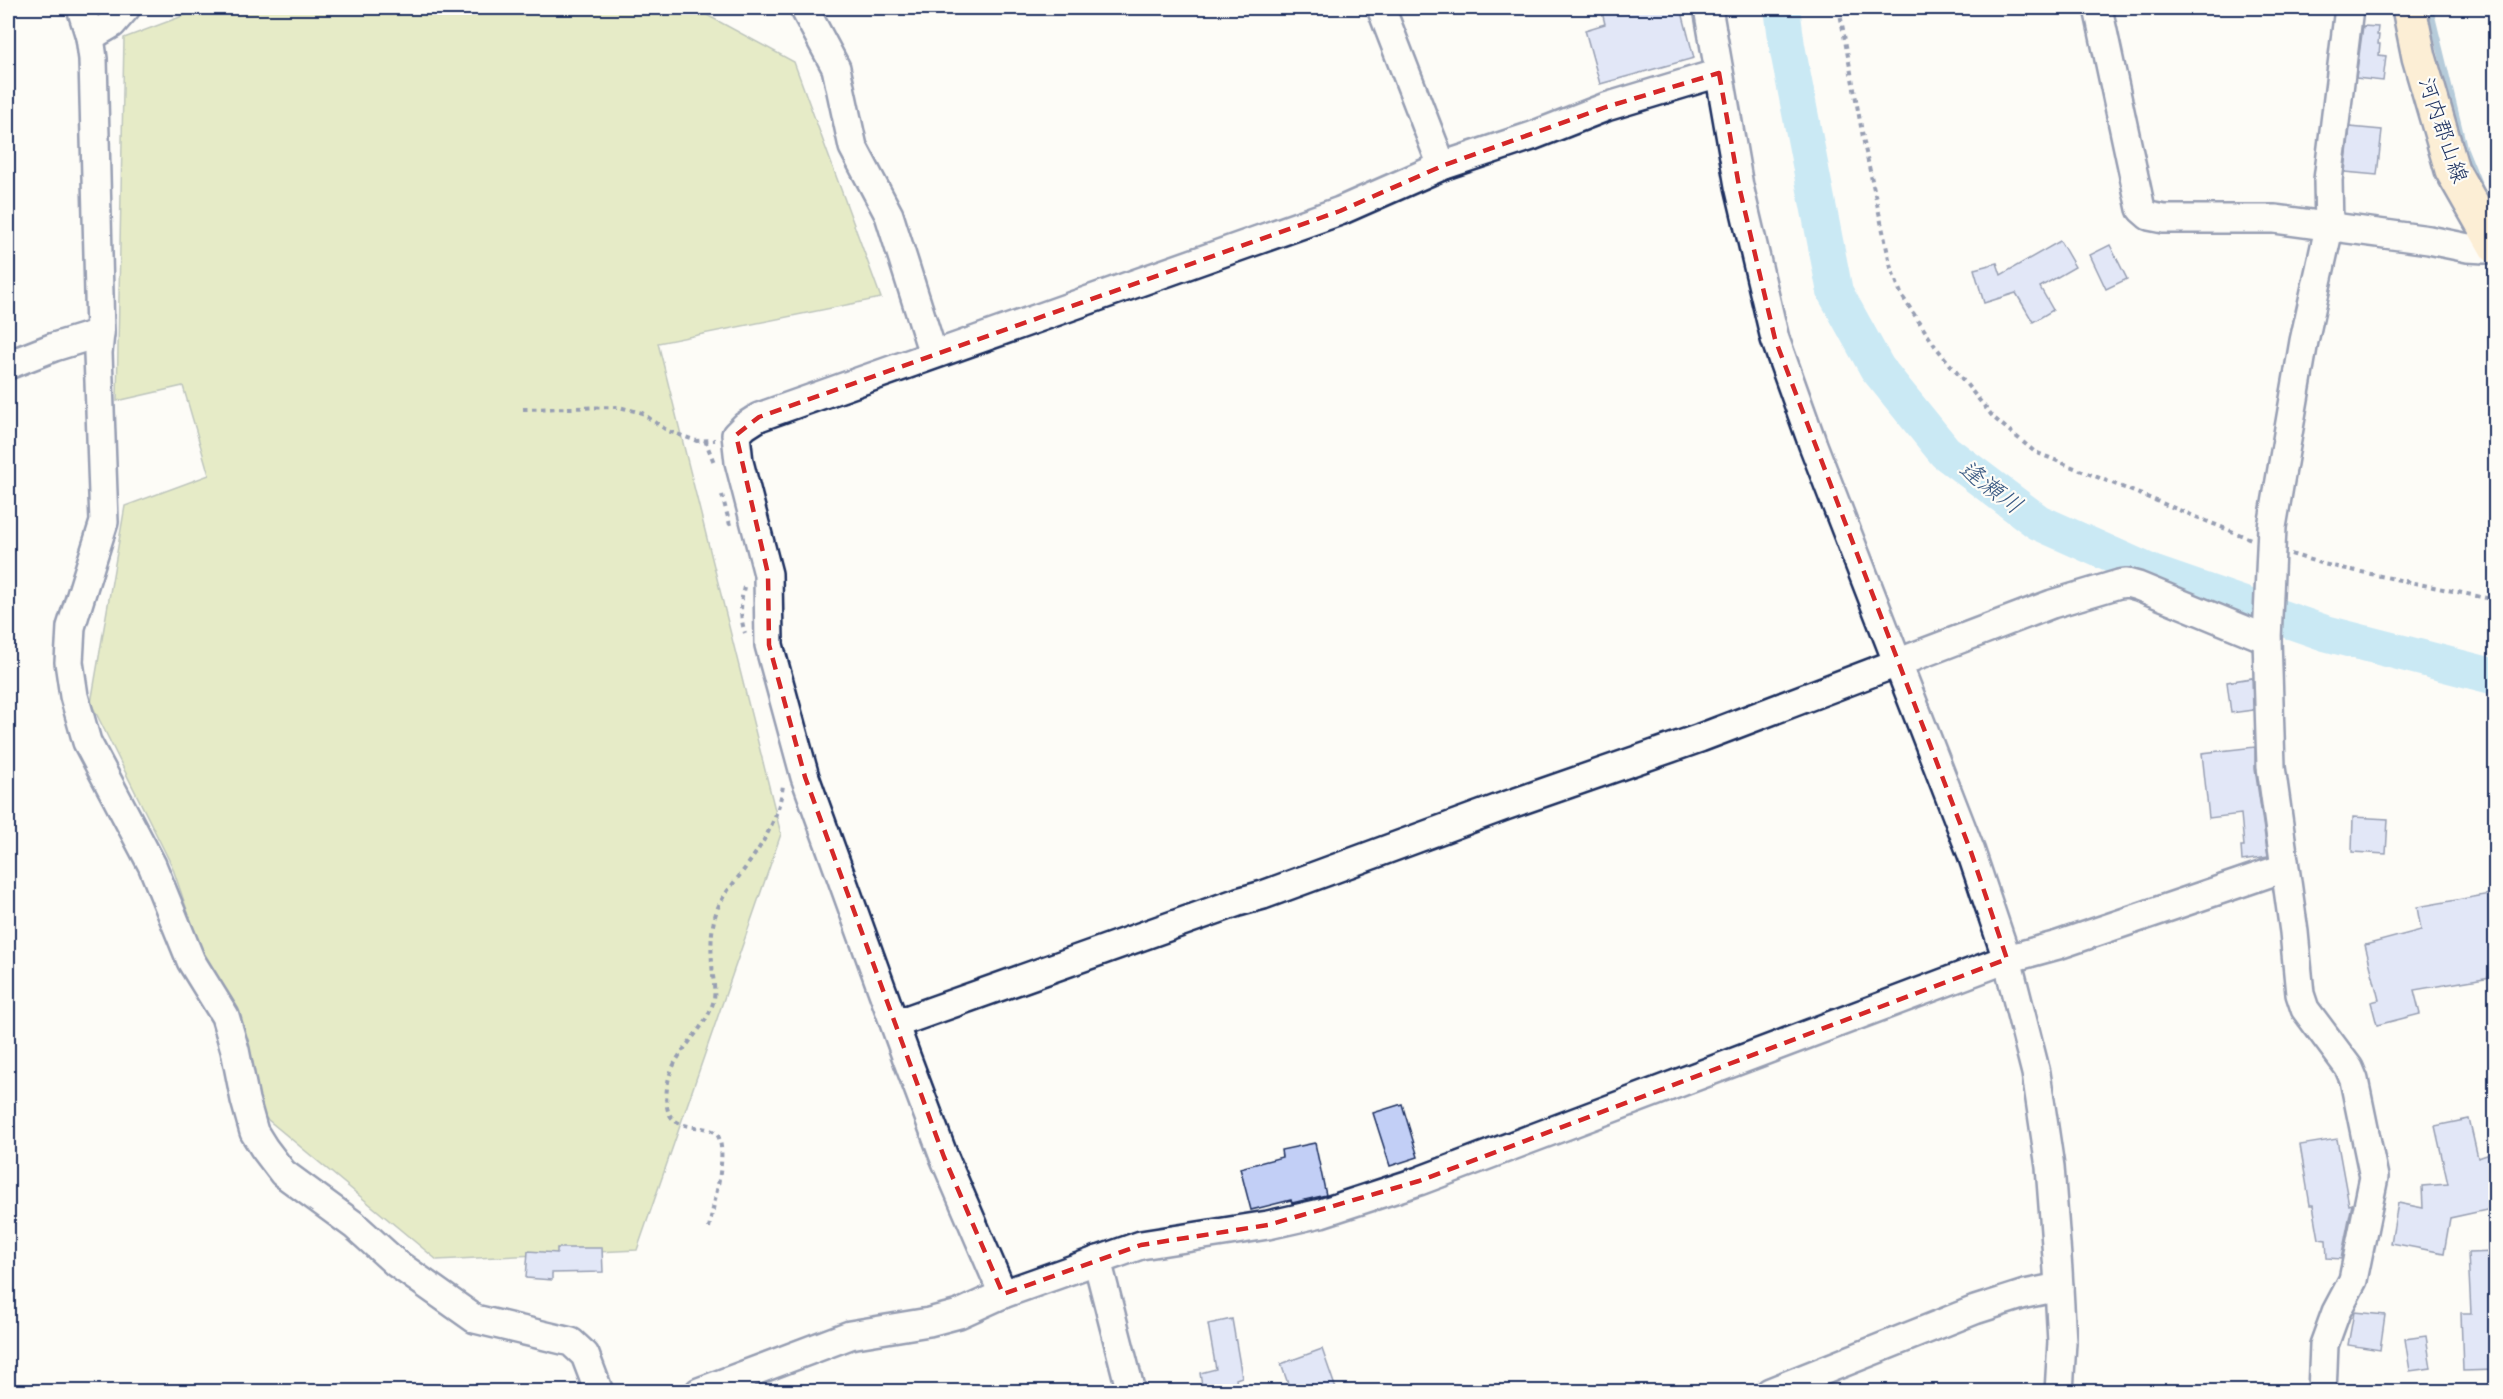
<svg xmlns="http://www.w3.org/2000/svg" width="2503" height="1399" viewBox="0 0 2503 1399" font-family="Itim,'Klee One',sans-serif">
<rect width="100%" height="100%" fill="#fdfcf7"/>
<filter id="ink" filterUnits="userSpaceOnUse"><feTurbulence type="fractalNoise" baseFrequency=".0167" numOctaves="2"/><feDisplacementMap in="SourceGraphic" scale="12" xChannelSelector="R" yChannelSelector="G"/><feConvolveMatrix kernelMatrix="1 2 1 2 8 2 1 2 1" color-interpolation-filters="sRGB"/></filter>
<g filter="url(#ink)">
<!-- green -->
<polygon fill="#cad88c" stroke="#728475" stroke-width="1.5" points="204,8 694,8 794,62 881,298 658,343 781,834 637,1250 437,1260 255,1109 172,866 91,703 125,506 209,475 183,386 117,401 124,38"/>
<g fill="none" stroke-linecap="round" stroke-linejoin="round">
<!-- stream -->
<polyline stroke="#5f91b5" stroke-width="6" points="2430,8 2464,147 2481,189"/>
<!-- river -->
<polyline stroke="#8dd3ef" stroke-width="36" points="1782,8 1787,46 1835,292 1877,368 1945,452 2038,522 2152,573 2325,633 2496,677"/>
</g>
<!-- building -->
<g fill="#c2cff6" stroke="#1b2f5e" stroke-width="1.5">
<polygon points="1601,8 1681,8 1694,58 1600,84 1585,30 1605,24"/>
<polygon points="2363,26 2378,27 2377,35 2379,35 2378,44 2380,44 2379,55 2386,56 2383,81 2356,78"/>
<polygon points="2350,127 2382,130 2377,175 2345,172"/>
<polygon points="2060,241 2075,267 2040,287 2053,310 2033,322 2016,293 1984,303 1974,269 1997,263 2001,275"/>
<polygon points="2110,245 2127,279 2106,289 2090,255"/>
<polygon points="2252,678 2253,710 2231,713 2227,682"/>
<polygon points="2255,747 2255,769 2268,857 2242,861 2241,846 2244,846 2241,814 2209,818 2202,753"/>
<polygon points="2353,817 2388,819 2386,854 2352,852"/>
<polygon points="2496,893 2496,976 2414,990 2420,1014 2377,1025 2371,1002 2379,1000 2365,945 2421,930 2417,907"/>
<polygon points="1402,1104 1418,1157 1390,1166 1373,1113"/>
<polygon points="2469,1119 2478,1158 2496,1152 2496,1208 2450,1218 2444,1253 2391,1243 2398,1203 2423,1208 2422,1186 2448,1184 2435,1126"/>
<polygon points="2337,1139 2349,1205 2352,1204 2341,1259 2327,1258 2326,1240 2319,1239 2313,1205 2310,1205 2300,1145"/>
<polygon points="1315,1143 1326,1195 1292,1203 1291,1200 1251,1210 1240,1168 1282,1157 1281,1150"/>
<polygon points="557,1248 602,1248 603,1272 552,1273 552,1280 526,1278 528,1251 557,1253"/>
<polygon points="2496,1252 2496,1370 2463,1371 2461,1313 2471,1313 2468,1253"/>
<polygon points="2354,1312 2385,1315 2380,1350 2348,1345"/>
<polygon points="1232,1319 1242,1377 1236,1379 1238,1392 1203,1392 1200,1373 1216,1369 1208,1324"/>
<polygon points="2426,1336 2431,1368 2410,1371 2405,1339"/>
<polygon points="1322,1349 1337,1392 1291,1392 1281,1364"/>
</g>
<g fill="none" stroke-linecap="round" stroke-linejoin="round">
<!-- minor casing -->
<g stroke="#1b2f5e" stroke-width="32">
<g id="minor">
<polyline points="81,8 90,37 93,59 100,333 98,353 104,522 71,627 69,662 74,696 87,742 152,865 191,961 225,1016 235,1050 245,1100 254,1132 264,1148 283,1173 354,1225 396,1263 475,1319 571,1342 585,1355 599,1392"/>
<polyline points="804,8 836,68 853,147 889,215 933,354"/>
<polyline points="1381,8 1442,166"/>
<polyline points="1708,8 1739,186 1775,339 1813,445 1971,852 2007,959 2036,1073 2050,1167 2058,1270 2062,1342 2059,1392"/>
<polyline points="2098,8 2141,209 2149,216 2164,219 2275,219 2429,240 2468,248 2485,249 2496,247"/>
<polyline points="90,37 112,24 126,8"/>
<polyline points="8,365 54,347 100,333"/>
<polyline points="895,1024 1238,902 1263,895 1505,806 1700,738 2052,604 2119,584 2127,583 2138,586 2267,639"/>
<polyline points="1097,1260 1131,1392"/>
<polyline points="1003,1294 944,1157 906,1056 805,777 769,645 768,574 739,462 736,435 745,426 759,417 1340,211 1442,166 1532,136 1606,107 1719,73"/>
<polyline points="699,1392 850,1335 929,1322 959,1314 1003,1294 1141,1245 1268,1225 1321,1213 1419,1181 2007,959 2058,945 2284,868"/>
<polyline points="1770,1392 1975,1310 2025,1294 2059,1287"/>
<polyline points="2322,1392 2324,1345 2336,1312 2353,1280 2374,1177 2354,1080 2349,1068 2305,1009 2300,994 2294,932 2271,767 2267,639 2272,527 2304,341 2329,228 2328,180 2349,8"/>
</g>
</g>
<!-- major casing -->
<g stroke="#1b2f5e" stroke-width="38">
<polyline id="major" points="2409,8 2419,57 2452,170 2496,247"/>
</g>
<!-- path -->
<g stroke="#1b2f5e" stroke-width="4" stroke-dasharray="4.5 4.5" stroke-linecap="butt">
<polyline points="1839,8 1865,148 1891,268 1902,296 1935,346 1994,418 2035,452 2251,539"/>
<polyline points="523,409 619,407 642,413 668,431 697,441 715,440"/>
<polyline points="705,440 715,465"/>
<polyline points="722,495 730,525"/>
<polyline points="2291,554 2323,564 2496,600"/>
<path d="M744 587C740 603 740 618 745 633"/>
<path d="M709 1228C713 1205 727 1159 719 1138 710 1115 656 1146 668 1082 674 1049 707 1031 714 999 715 992 714 984 713 976 711 952 709 928 719 905 725 892 735 882 743 871 762 846 779 818 783 785"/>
</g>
<!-- minor -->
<use href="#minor" stroke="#fdfcf7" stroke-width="27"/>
<!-- major -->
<use href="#major" stroke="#fbddab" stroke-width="33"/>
</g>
</g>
<!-- marked area -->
<path d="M0 0H2503V1399H0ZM1719 73 1739 186 1775 339 1971 852 2007 959 1419 1181 1268 1225 1141 1245 1003 1294 944 1157 805 777 769 645 768 574 736 435 759 417 1340 211 1442 166 1606 107Z" fill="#fdfcf7" fill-opacity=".55" fill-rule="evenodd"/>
<path fill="none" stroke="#d62828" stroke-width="4.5" stroke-dasharray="12 8" stroke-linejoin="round" d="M1719 73 1739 186 1775 339 1971 852 2007 959 1419 1181 1268 1225 1141 1245 1003 1294 944 1157 805 777 769 645 768 574 736 435 759 417 1340 211 1442 166 1606 107Z"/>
<g text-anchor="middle" stroke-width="4.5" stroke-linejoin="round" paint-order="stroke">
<!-- street labels -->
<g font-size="22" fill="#1b2f5e" stroke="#fdfcf7">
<text transform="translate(2444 130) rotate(71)" y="8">河内郡山線</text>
</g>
<!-- water labels -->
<g font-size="24" font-style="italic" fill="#385882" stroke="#fdfcf7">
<text transform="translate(1991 487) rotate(37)" y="8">逢瀬川</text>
</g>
</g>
<!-- margin -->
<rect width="2503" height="1399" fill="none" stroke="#fdfcf7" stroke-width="30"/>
<rect x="15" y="15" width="2473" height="1369" fill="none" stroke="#1b2f5e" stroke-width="2" filter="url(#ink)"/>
</svg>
